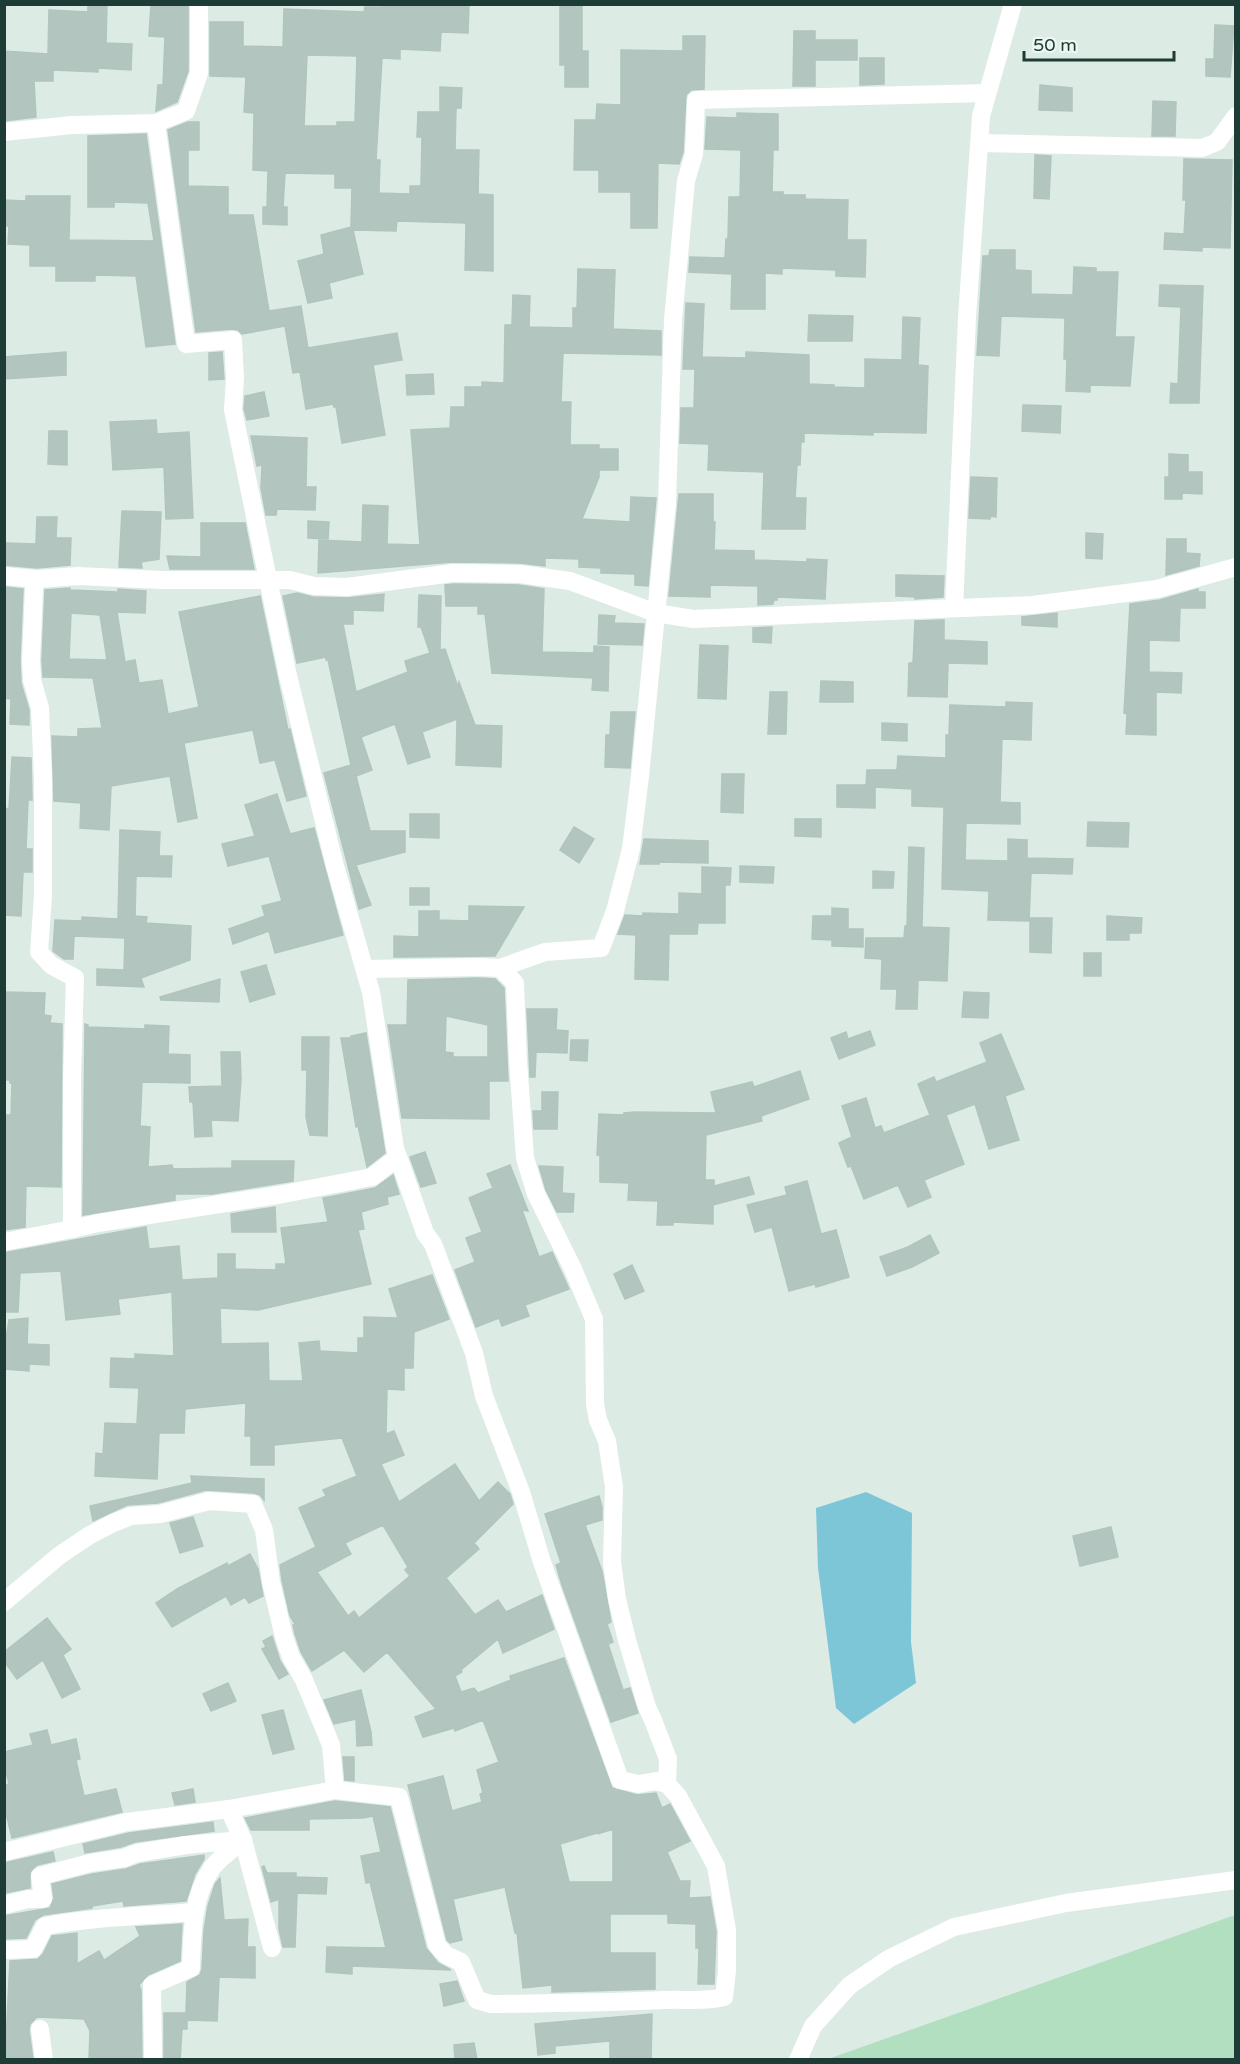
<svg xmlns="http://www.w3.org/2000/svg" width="1240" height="2064" viewBox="0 0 1240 2064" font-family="'Varela Round',sans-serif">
<rect width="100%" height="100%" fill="#ddebe5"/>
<!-- green -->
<polygon fill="#b3dfc1" points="1235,1915 1235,2059 828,2059"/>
<!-- water -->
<polygon fill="#7dc6d8" points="866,1492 912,1513 911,1642 916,1683 854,1724 836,1708 818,1568 816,1508"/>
<!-- building -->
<g fill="#b2c6bf" stroke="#afc5bd" stroke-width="1.5" fill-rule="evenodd">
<polygon points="88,4 107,4 106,43 132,44 131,70 98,68 98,72 53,70 53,81 34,81 36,117 4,121 4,51 48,54 49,10 88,12"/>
<polygon points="151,4 188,4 188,71 177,102 156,111 158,85 163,85 165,37 149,36"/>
<path d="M383 4H469L468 33 441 32 440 51 400 49V59L382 58 376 160H380L379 193 410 194V186H421L422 137H417L418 112H440V87L462 88 461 108H456L455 150H479L478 194 493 195V271L465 270 466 223 397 221 396 231 353 230 363 274 329 283 332 298 308 303 298 261 324 254 321 235 351 227 352 188H335V174L285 173 283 207H287V225L263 224V207H267L268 171 253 170 254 113 244 112 246 77 210 76V22H243V46L283 47 284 9 364 12 365 7H383ZM307 55 357 56 355 122H337V126H304Z"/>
<polygon points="560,4 582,4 582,51 588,51 588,87 565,87 565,65 560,65"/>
<polygon points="1215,25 1234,26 1230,77 1206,76 1206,59 1214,59"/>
<polygon points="794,31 815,31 815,40 857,40 857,60 815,60 815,86 793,86"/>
<polygon points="683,36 705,36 704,89 691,90 686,95 683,152 679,164 658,163 657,228 631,228 631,192 599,192 599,170 574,170 575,120 596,120 597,104 621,105 621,50 683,51"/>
<polygon points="860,58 884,58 884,84 860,85"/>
<polygon points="1040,85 1072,88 1072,111 1039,110"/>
<polygon points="1153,101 1176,102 1175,136 1152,136"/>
<polygon points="737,113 778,114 778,150 773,150 772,192 783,192 783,195 805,195 805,199 848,200 847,240 866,240 865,277 836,276 836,270 782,268 782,274 765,273 765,309 731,309 732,274 689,272 690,257 725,258 726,239 728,239 729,197 740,197 741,150 705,149 707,117 737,118"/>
<polygon points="188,122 199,122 199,150 188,150 188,186 228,187 228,215 253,215 269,311 301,306 308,348 397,333 402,360 373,365 385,435 342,443 336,407 334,407 333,404 306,409 300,372 293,373 285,326 242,334 238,330 232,329 196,332 168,130"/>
<polygon points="146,134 175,344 146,347 136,276 95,275 95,281 56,281 56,266 30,266 30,245 8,244 9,226 4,226 4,200 26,201 26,196 70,196 69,240 154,241 148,203 114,202 114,207 88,207 88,136"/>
<polygon points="1035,155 1051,156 1049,199 1034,198"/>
<polygon points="1184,159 1232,160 1230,248 1202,247 1202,251 1164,249 1165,233 1184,234 1186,200 1183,200"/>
<polygon points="990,250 1015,250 1015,270 1031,271 1031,294 1073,295 1074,267 1096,268 1096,272 1118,272 1115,337 1134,337 1130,386 1090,385 1090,392 1066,391 1067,359 1064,359 1065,318 1001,316 999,356 977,355 983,256 989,256"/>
<polygon points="578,269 615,270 613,329 661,331 661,355 563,353 561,402 571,402 570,445 599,445 599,449 618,449 618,470 599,470 599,477 582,519 630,522 631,497 656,498 648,586 635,585 635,574 601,573 601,568 579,567 579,559 545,558 545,566 520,563 453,562 318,573 319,540 362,542 363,505 388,506 387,544 420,545 411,430 450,428 451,407 465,407 465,387 482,387 482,382 504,383 505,325 512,325 513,295 530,296 529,327 573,328 573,308 577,308"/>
<polygon points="1160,285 1203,286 1199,403 1170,403 1171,383 1178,384 1181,307 1159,306"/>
<polygon points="686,303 704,304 702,357 746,358 746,352 809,355 809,384 834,385 834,387 865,388 865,359 902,360 903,317 920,318 918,365 928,366 926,433 873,432 873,435 804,433 804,442 801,442 800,465 797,465 795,498 806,498 805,529 762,529 764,472 708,470 709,444 680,443 681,408 694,408 695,369 683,369"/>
<polygon points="809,315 853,316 852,341 808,341"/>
<polygon points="66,352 66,375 4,379 4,357"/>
<polygon points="222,352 224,379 209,380 209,353"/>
<polygon points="433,374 434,394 407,395 406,375"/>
<polygon points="264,392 269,416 247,420 244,409 245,396"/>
<polygon points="1023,405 1061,406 1060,433 1022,431"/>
<polygon points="156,420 157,434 189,432 193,518 166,519 164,467 113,470 110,422"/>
<polygon points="49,431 67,431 67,465 48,464"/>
<polygon points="251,436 307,438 306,487 316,487 315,510 277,509 276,515 266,515 261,488 262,465 257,466"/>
<polygon points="1169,454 1188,455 1188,472 1202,472 1202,494 1182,493 1182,499 1165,499 1165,477 1169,477"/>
<polygon points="971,477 997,478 996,517 991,516 990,519 969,518"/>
<polygon points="679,494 713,494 713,522 715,522 714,550 754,551 754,560 807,562 807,559 827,560 825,599 777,597 777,600 774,600 773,604 758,605 758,586 710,585 710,597 669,596"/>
<polygon points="122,511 161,512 159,559 141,562 142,568 119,567"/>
<polygon points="37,517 57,517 56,538 71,538 70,565 37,568 5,565 6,543 36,544"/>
<polygon points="308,521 329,522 328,539 308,538"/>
<polygon points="201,523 245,523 254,569 170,569 167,556 201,557"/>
<polygon points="1086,533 1103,534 1102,559 1086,558"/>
<polygon points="1167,539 1186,539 1186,553 1200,554 1199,566 1166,575"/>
<polygon points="896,575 944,576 943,597 915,599 916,597 896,596"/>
<polygon points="454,584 519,585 544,589 542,652 594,653 594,646 609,647 608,691 592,690 593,678 492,673 485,614 478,614 478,606 446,606 445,585"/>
<polygon points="5,587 23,589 20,660 21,683 29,710 29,725 10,724 11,699 4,698"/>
<path d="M70 588V590L118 592V589L146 591 145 613 117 612 125 662 135 660 139 683 162 680 168 714 199 707 179 612 260 596 288 730 290 729 306 796 287 801 275 760 260 763 253 730 184 743 197 818 178 822 170 776 111 786 109 830 80 828 81 803 54 801 52 736 78 737V729L102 728 93 678 43 677 42 660 45 590ZM71 613 100 615 107 660 69 659Z"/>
<polygon points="1198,589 1198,592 1205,592 1205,608 1180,608 1179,641 1149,640 1149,672 1182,673 1181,693 1156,692 1156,735 1126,734 1127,714 1124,713 1130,604 1160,600"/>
<polygon points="297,593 313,597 347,598 384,594 383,611 353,610 353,624 343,624 356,692 408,672 405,661 430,653 421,627 418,627 419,595 441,596 440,650 445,649 458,687 459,682 475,725 502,726 501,767 456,765 457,719 422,732 430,757 408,764 395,724 361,737 372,770 356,776 370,831 405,831 405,852 356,865 371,905 359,909 324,773 351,765 328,660 326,660 326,657 297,663 283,596"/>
<polygon points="1057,613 1057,627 1022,625 1022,617"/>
<polygon points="599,615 615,616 614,623 644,624 642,645 598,644"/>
<polygon points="944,620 944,640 987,642 987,664 948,663 947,697 908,696 909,663 913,663 915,621"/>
<polygon points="772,627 771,643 753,642 753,628"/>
<polygon points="700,645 728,646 726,699 698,698"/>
<polygon points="821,681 853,682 853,702 820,702"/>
<polygon points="770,692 787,692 786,734 768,734"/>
<polygon points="1006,702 1032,703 1031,740 1002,739 1000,802 1020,803 1020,824 966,823 965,860 1008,861 1008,839 1027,840 1027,858 1073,859 1072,874 1031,873 1029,921 988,920 989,891 942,889 944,807 912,806 912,789 875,787 875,808 837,807 837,785 866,785 867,770 897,770 898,756 946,758 946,735 949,735 950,705 1006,707"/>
<polygon points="611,712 635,712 630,768 605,767 606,735 610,735"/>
<polygon points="882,723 907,724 907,741 882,740"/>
<polygon points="12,757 31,758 32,800 28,800 26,849 32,849 32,872 23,872 21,916 4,915 4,808 9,809"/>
<polygon points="722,774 744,774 743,813 721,812"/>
<polygon points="277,794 290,834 314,828 343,935 275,953 269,931 233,944 229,929 265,916 262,906 282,901 269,856 228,866 222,844 255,836 245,805"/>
<polygon points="410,814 439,814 439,838 410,837"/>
<polygon points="795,819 821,819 821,837 795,836"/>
<polygon points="1088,822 1129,823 1128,847 1087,846"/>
<polygon points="574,827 594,839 579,863 560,850"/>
<polygon points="120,830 160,832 159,856 172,856 171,877 136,876 135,916 147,917 146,923 191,926 190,960 141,978 144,987 97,985 97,969 124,970 125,938 74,936 73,959 64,959 53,951 55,920 82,921 82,917 118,919"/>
<polygon points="644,839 708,841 708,863 659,862 659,864 640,864"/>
<polygon points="909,847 924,848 922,927 949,928 947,981 918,980 917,1009 896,1009 897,989 881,989 882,959 865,958 866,938 904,938 905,926 907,926"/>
<polygon points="740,866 774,867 773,883 740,882"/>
<polygon points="702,867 731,868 730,885 725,885 725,923 698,923 697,934 669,934 668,980 635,979 636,935 618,934 625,915 643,916 643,913 679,914 679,893 702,894"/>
<polygon points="873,871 894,872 893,888 873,888"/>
<rect x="410" y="888" width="19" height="17"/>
<polygon points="469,906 524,907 495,956 394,957 394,936 419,937 419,911 439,911 439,920 469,921"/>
<polygon points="832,908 848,909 848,929 863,929 863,947 832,946 832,940 812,939 813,916 832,916"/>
<polygon points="1107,916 1142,918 1141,933 1129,933 1129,940 1107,940"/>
<polygon points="1030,918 1052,918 1051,953 1030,952"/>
<rect x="1084" y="953" width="17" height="23"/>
<polygon points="266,965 275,994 250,1002 241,972"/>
<path d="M479 978 495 979 504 988 508 1081H489V1119L402 1118 388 1025H407L408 980ZM446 1016 488 1025V1057H453V1053L445 1052Z"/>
<polygon points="220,979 219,1002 161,1000 160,997"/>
<polygon points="4,992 45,993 44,1015 51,1016 50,1023 62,1024 61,1187 26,1186 25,1227 4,1230 4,1115 11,1115 12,1083 10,1083 10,1080 4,1080"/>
<polygon points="964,992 989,993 988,1018 962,1017"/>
<polygon points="527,1009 557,1009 556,1030 568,1031 567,1053 536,1052 535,1077 530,1077"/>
<polygon points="85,1024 88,1025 88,1027 145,1029 145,1025 169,1026 168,1054 190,1055 190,1083 142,1082 140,1126 150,1127 148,1167 172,1165 173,1169 232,1168 232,1161 294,1161 293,1181 212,1194 175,1194 175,1200 83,1215"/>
<polygon points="870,1031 875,1045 839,1059 831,1038 846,1032 848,1039"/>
<polygon points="366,1033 385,1153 367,1167 358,1126 356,1127 341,1038 351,1038 351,1036"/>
<polygon points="1001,1034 1024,1089 1005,1096 1019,1140 989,1149 975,1104 946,1115 964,1164 924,1180 931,1197 908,1207 898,1185 864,1199 851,1166 848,1167 839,1143 852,1137 842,1106 866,1098 875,1128 881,1126 884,1133 930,1115 918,1084 934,1077 936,1082 987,1062 980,1043"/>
<polygon points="302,1037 329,1037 327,1136 310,1135 306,1117 307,1070 302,1070"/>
<polygon points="571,1040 588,1040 587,1061 570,1060"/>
<polygon points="221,1052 240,1052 241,1079 238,1121 211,1120 212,1136 195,1137 193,1102 190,1102 189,1087 222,1086"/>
<polygon points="800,1071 809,1099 761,1116 762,1121 706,1135 705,1180 714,1180 714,1186 749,1177 754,1194 713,1205 713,1224 673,1222 673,1225 657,1225 658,1201 628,1200 629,1183 600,1182 600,1155 597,1155 599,1114 623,1115 624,1113 635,1112 716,1113 711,1092 752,1082 754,1087"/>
<polygon points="542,1092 558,1092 557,1129 534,1129 533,1111 542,1111"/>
<polygon points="425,1152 436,1183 421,1187 410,1157"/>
<polygon points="510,1165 528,1211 522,1210 539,1257 552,1252 569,1289 525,1305 529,1316 502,1326 499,1318 476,1327 455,1270 475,1262 466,1238 482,1232 469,1198 493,1188 487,1174"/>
<polygon points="539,1166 563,1167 562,1193 574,1194 573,1212 557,1212 546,1190"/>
<path d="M393 1175 399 1194 387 1197 388 1204 361 1212 364 1229 358 1230 371 1284 258 1310 220 1308 221 1344 268 1343 269 1381H303L299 1343 319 1341 320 1351 358 1353V1338H364V1317L398 1318 389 1289 432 1275 449 1319 414 1332 413 1368H404V1390L387 1389 386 1434 394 1431 404 1455 381 1464 399 1502 455 1464 479 1501 498 1482 510 1494 513 1504 474 1543 479 1549 446 1578 475 1615 498 1600 506 1612 542 1595 554 1629 503 1653 498 1639 461 1670 462 1672 455 1676 461 1692 474 1688 478 1693 511 1680 510 1676 564 1658 612 1788 637 1795 656 1793 662 1808 670 1804 690 1841 667 1852 680 1881H690L689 1898 710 1897 716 1931 714 1984H698L699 1948H696V1924L668 1923V1914H610V1953H655V1989L552 1992V1985L523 1988 517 1933H515L505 1887 453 1899 462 1940 450 1943 447 1940 408 1785 443 1776 452 1811 482 1802 480 1794 483 1793 477 1770 499 1762 483 1720 455 1731 454 1728 423 1737 415 1717 436 1709 387 1652 364 1672 344 1650 312 1671 301 1652 295 1634 293 1625 295 1624 290 1616 282 1580 280 1565 316 1547 299 1508 326 1496 323 1490 357 1476 342 1438 274 1445V1465H251V1436H245L246 1403 185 1409 184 1433H159L157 1479 95 1476 96 1453 103 1454 105 1423 137 1424 139 1388 110 1387 111 1358 135 1359V1354L174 1356 172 1292 118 1299 120 1314 66 1320 61 1271 20 1273 18 1312H4V1253L146 1227 149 1249 179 1246 182 1280 218 1278V1254H235V1269L276 1270V1264H286L281 1228 328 1222 323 1198 375 1188ZM383 1525 408 1567 405 1570 410 1576 359 1618 354 1611 348 1616 317 1572 351 1554 345 1543ZM613 1829V1882H569L560 1844 597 1833 598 1834Z"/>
<polygon points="807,1181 821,1234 836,1230 849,1277 816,1287 815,1284 789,1291 772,1227 755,1232 747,1205 787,1195 785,1187"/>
<polygon points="275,1207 276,1232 232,1232 231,1214"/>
<polygon points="930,1235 939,1253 912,1267 887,1276 880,1257 908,1247"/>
<polygon points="632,1265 644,1291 625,1299 614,1274"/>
<polygon points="28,1318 27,1344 49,1345 49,1365 29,1364 29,1371 4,1369 4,1350 9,1320"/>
<polygon points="191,1476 264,1479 264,1500 260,1495 254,1493 206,1490 158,1503 127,1505 93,1521 90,1506 192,1483"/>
<polygon points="599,1496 602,1507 602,1520 585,1525 602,1571 611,1622 607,1624 613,1642 608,1644 623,1690 630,1688 638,1713 611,1722 562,1585 556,1565 561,1563 545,1514"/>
<polygon points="193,1517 203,1546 180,1553 170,1523"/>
<polygon points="1111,1527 1118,1557 1080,1566 1073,1536"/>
<polygon points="250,1554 258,1569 263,1596 249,1603 245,1597 231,1605 226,1596 172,1627 156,1603 177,1589 227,1563 228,1566"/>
<polygon points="47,1618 71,1649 63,1655 80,1689 62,1698 43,1660 17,1679 4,1661 4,1652"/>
<polygon points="272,1636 280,1661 288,1674 279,1679 262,1649 266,1647 263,1641"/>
<polygon points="228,1683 236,1701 211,1711 203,1694"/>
<polygon points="361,1690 371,1732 372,1745 357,1746 356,1719 334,1724 324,1700"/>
<polygon points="283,1710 294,1749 273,1754 262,1715"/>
<polygon points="47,1730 51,1745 76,1739 80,1759 76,1760 84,1796 116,1789 122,1812 12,1838 4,1805 4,1785 9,1784 4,1763 4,1752 33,1745 30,1734"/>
<polygon points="343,1757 354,1757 354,1781 345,1780"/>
<polygon points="193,1789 195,1802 175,1805 172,1793"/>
<polygon points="335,1801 390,1807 426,1948 438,1963 451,1970 352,1966 352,1974 326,1972 327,1947 386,1948 370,1882 366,1883 361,1856 381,1852 373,1816 363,1818 309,1819 309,1830 251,1830 245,1818"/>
<polygon points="213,1822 214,1831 135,1842 121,1847 85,1853 83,1844 129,1833"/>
<polygon points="53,1852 55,1861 37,1865 30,1872 30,1888 4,1893 4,1863"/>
<polygon points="204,1855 204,1859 195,1874 186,1901 124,1906 123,1901 92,1906 92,1908 43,1915 35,1920 26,1938 4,1939 4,1916 50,1908 54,1898 52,1884 92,1874 126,1869 140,1864"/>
<polygon points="264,1866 267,1873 296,1873 296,1877 327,1878 326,1894 297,1893 295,1947 283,1947 279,1929 279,1899 271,1902 262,1867"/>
<polygon points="220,1878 224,1920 248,1919 247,1947 255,1947 255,1978 219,1977 217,2021 187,2020 187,2029 182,2029 180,2060 164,2060 164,2013 186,2013 187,1982 200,1975 202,1969 204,1930 208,1906 215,1884"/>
<polygon points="182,1924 180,1961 148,1975 139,1985 141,1990 142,2060 89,2059 90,2031 84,2019 37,2017 30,2024 29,2030 33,2060 5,2060 10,1961 38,1959 43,1954 52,1936 77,1933 77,1964 99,1951 104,1960 140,1936 136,1927"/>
<polygon points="457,1981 464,2001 444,2006 440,1984"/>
<polygon points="652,2014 651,2060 610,2059 610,2041 555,2046 555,2053 538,2055 535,2024"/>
<polygon points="474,2043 477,2060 455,2060 454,2045"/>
</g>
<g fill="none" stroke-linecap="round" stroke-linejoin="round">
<!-- minor -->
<g stroke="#fff" stroke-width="18">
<polyline points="4,132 72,125 156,123 186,111 199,73 199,4"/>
<polyline points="980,143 1202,148 1217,142 1236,116"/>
<polyline points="4,576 37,579 78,576 162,580 290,580 314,586 347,587 453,573 520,574 570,581 656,613 693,619 1033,605 1157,589 1236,567"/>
<polyline points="954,608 967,318 981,116 1013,4"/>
<polyline points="500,968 545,952 601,948 615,911 631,849 640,776 667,503 673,320 686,181 694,154 696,100 987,93"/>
<polyline points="365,969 479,967 500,968 515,983 518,1061 525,1158 536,1194 573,1269 594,1319 595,1404 598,1420 607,1441 614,1487 612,1562 617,1599 627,1640 647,1707 653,1720 668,1759 667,1784"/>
<polyline points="72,1229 98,1223 278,1195 372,1177 398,1157"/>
<polyline points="4,1242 72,1229 72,1077 75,978 51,965 39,952 43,896 43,778 40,708 32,680 31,660 34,588 37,579"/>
<polyline points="4,1602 60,1555 90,1535 113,1523 131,1516 160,1514 209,1501 253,1504 264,1530 271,1582 284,1637 291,1657 304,1680 331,1745 335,1790"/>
<polyline points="229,1809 243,1840 272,1948"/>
<path d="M4 1852 127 1822 229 1809 335 1790 399 1797 437 1945 446 1955 461 1962 477 2000 491 2004C549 2003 606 2003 664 2000 685 1999 704 2002 724 1997L727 1971V1930L716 1866 678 1796 667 1784 656 1781 639 1784 620 1780 542 1562 521 1492 484 1396 474 1353 433 1244 425 1233 395 1148 371 992 335 866 288 676 233 410 235 378 233 340 186 344 156 123"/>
<path d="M4 1905 28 1899H43L40 1876 90 1863 124 1858 137 1853 186 1845 243 1840C233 1849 219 1858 212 1868 192 1896 192 1935 191 1968L152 1985 153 2060"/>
<path d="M4 1950 33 1949 45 1926C95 1917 145 1916 195 1912"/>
<polyline points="40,2029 44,2060"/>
<polyline points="798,2060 813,2026 850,1985 890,1958 954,1927 1066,1903 1236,1880"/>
</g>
</g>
<!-- border -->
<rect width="1240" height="2064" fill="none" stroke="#1d3c35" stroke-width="12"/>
<!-- scale -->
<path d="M1024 51v9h150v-9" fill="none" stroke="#1d3c35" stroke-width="3"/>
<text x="1033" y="51" font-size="18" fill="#1d3c35" stroke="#eef8f3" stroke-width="4.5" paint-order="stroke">50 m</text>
</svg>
